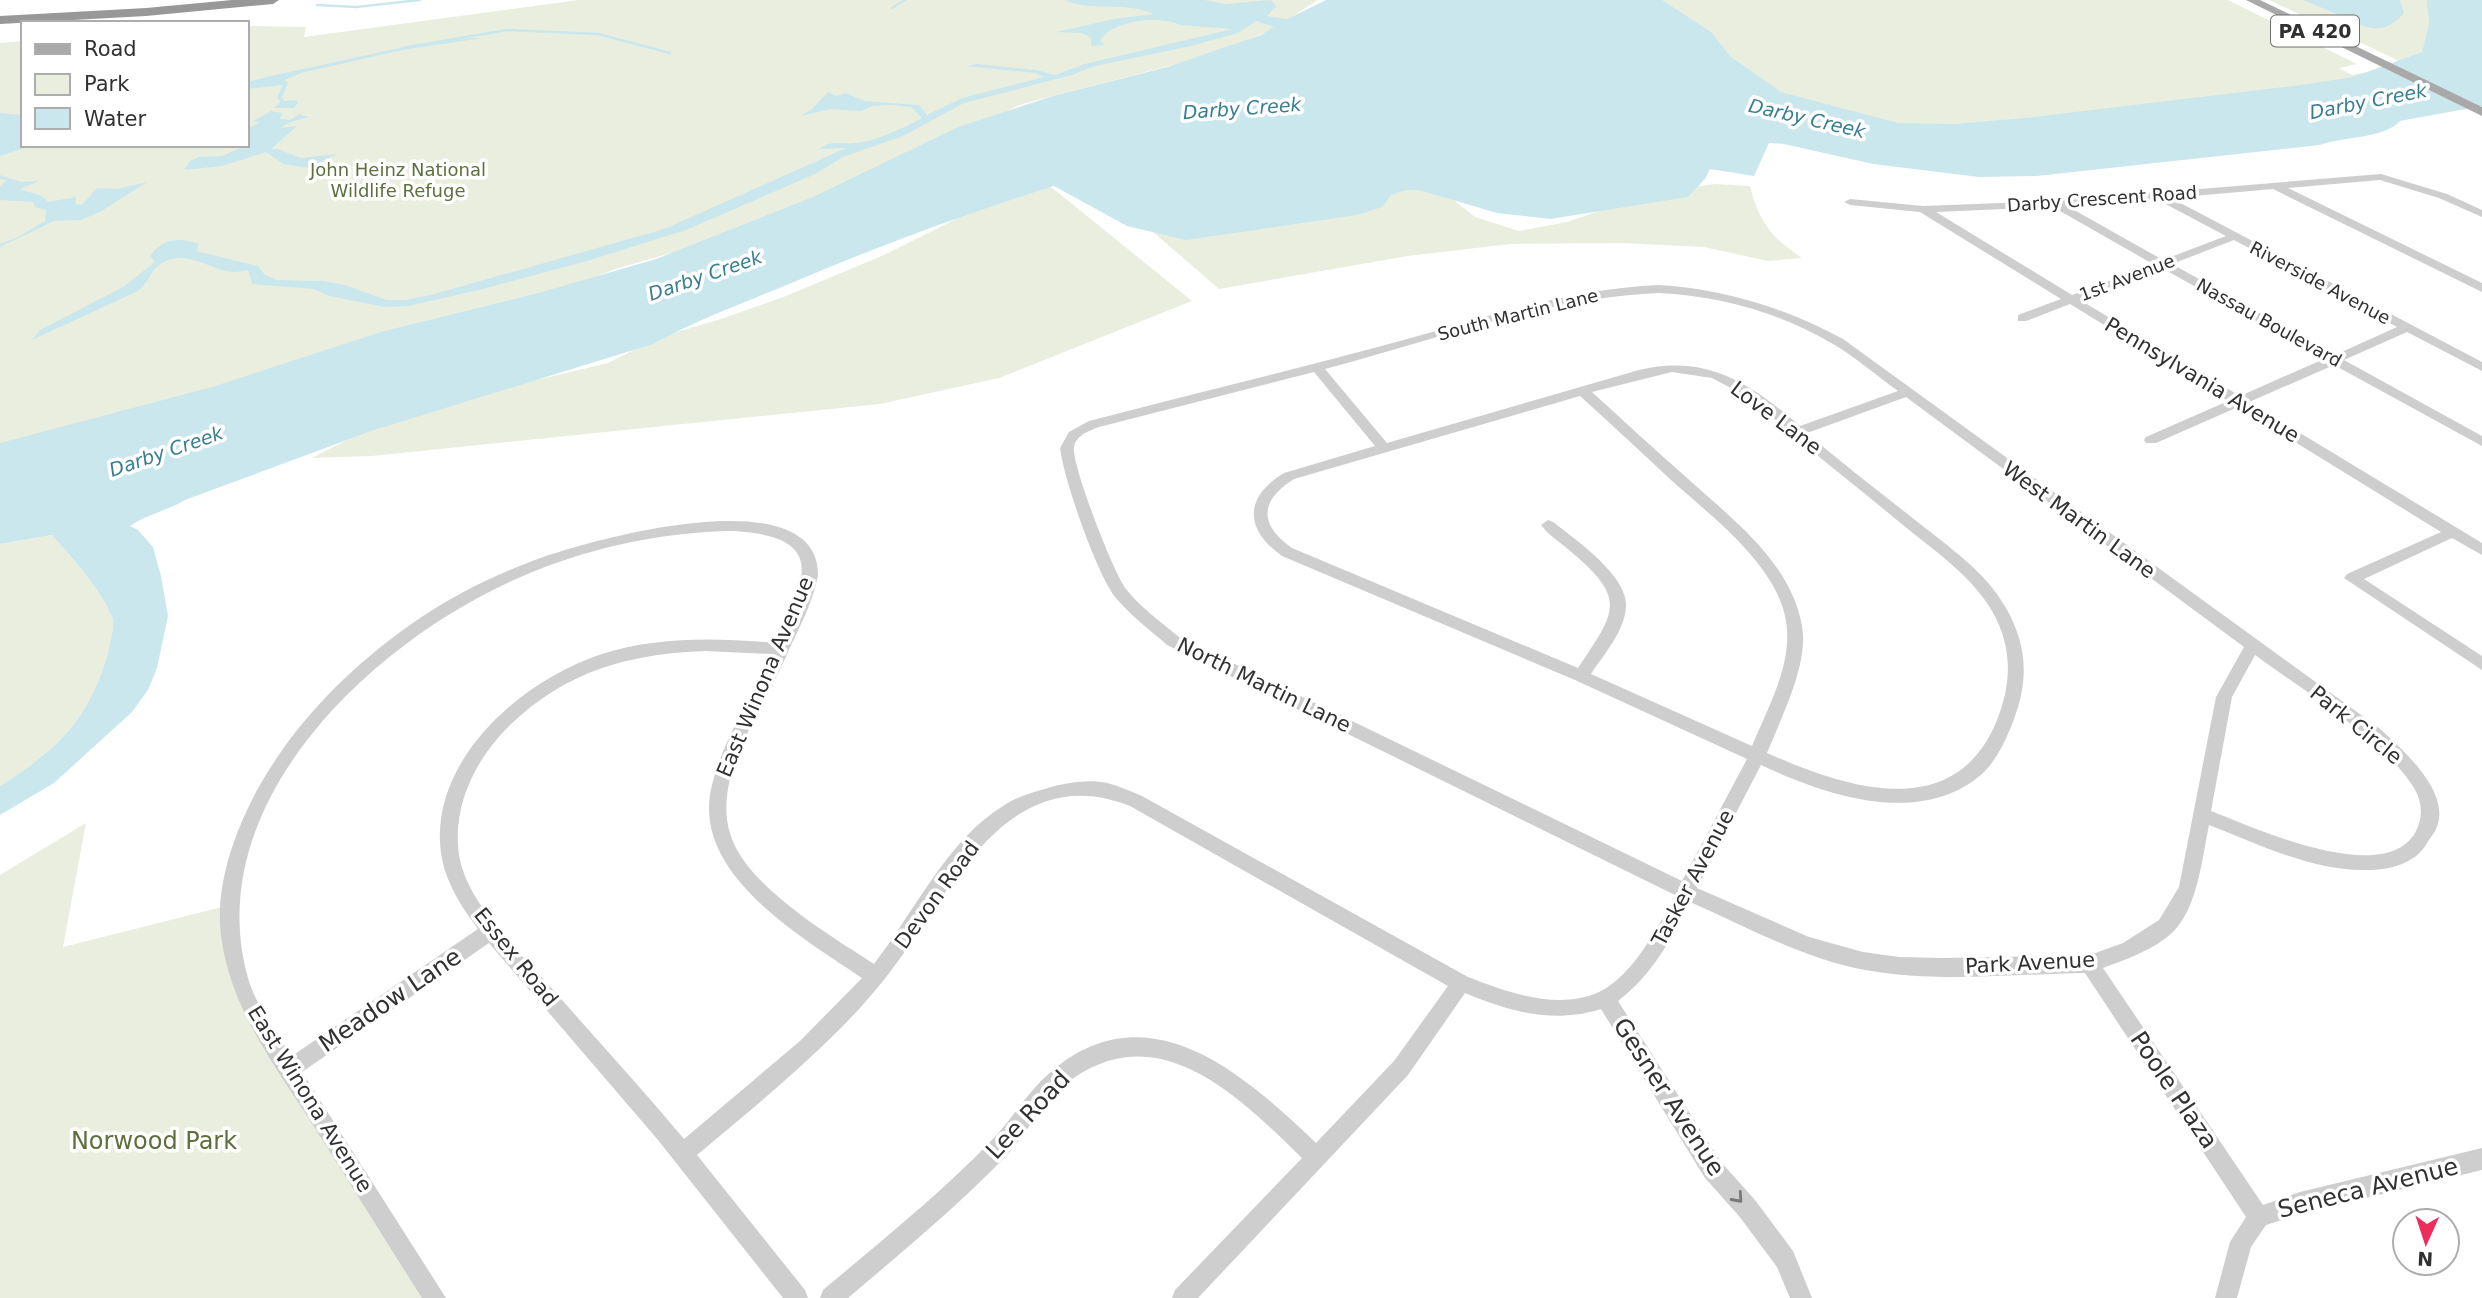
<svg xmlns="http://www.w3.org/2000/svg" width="2482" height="1298" viewBox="0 0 2482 1298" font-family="'DejaVu Sans',sans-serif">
<rect width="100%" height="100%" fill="#fff"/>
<!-- green -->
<g fill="#eaeedf">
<polygon points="579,0 1318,0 1269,31 1211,55 1019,105 1002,114 990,127 678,251 615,269 578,284 0,453 0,43 23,41 23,145 247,145 247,26 306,27 304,37"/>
<polygon points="1618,0 2228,0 2357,64 2339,68 2352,75 2379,70 2386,73 2288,93 1928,127 1815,113"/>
<polygon points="2269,0 2437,0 2431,51 2406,64"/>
<path d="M1078 167 1428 180 1475 217 1519 231 1567 222 1652 193 1715 184 1750 186C1759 222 1771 237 1802 258L1768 261 1704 247 1620 243 1510 244 1408 256 1219 289Z"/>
<polygon points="1043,183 1055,190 1192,301 999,378 880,404 372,456 312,458 364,431 507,387 608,363 657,338 724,318 786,296 884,255 966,214"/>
<path d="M52 535C72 557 100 589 112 617 115 626 111 644 108 653 88 721 58 749 0 786V544Z"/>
<polygon points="86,823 63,947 230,905 238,976 435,1298 0,1298 0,875"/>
</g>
<!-- water -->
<g fill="#cbe7ee">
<path d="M1065 0H1205L1225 4 1271 0 1276 6 1267 16 1287 19 1326 0H1662L1711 32 1731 57 1781 92 1898 123 1955 124 2033 117 2301 85 2353 77 2422 52 2429 24 2427 0H2482V106L2400 121C2386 138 2342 137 2320 145L2037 176 1979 177 1873 164 1784 144 1769 143 1754 176 1710 169 1705 179 1688 197 1550 219 1497 213 1419 190H1406L1391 195 1382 207 1357 215 1186 240 1127 226 1054 186C964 214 876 247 789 284 743 303 696 320 653 344L371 431 185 500C167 511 147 514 130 526L138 530 153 547 161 576 168 616 157 668 148 690 132 712 54 783 0 815V786C58 749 88 721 108 653 110 644 115 626 112 617 99 587 73 559 52 535L0 544V443L212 387 381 332 542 292 656 259 815 196 958 127 1053 96 1167 67 1261 35 1274 27 1256 21 1238 33 1191 46 1095 66 1072 75 964 103 903 136 843 157 815 174 686 230 587 261 479 290 408 306 384 307 329 296 314 289 252 284 248 270C243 271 237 272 232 272 209 270 184 246 158 266 149 273 148 284 138 291L32 340 40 330 123 287 155 262 150 256C162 238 180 237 199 244L196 251 258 266 265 275 277 280 324 281 345 285 387 300H405L431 295 664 229 846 148 819 149C832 139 840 145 855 143 874 142 906 127 922 118L911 107 891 105 873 106 861 111 831 109 801 116 812 109 828 92 836 96 845 93 865 101 919 105 927 115 962 98 1044 77 1036 73 966 66 977 64 1036 70 1055 75 1085 64 1232 29 1180 25C1159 15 1112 20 1100 41L1105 45 1092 46 1090 37 1082 33 1056 32 1114 19 1154 14C1126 1 1090 12 1065 0Z"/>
<path d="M2303 0H2400L2404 13C2381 39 2366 27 2339 15 2327 10 2315 5 2303 0Z"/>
<polygon points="470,38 483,38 402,50 301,73 285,80 288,83 282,97 284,101 295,100 298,102 294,108 274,108 280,102 277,97 283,85 247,89 247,82 266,77 395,49"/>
<path d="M271 111 282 113 280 119 290 120 303 112 301 115 309 117C300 120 288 121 281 128L297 126 271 149H278L300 158 337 154 309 168 283 164 266 152 222 166 184 170 190 161 199 157 222 156 247 145V129L259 123 253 121Z"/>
<polygon points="0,113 23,115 23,145 35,145 0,156"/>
<polygon points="0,175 21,182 39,181 20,189 42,196 48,202 76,197 75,204 82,205 97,188 117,189 147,182 100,212 81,220 54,221 0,247 0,244 18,237 45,221 46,210 35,207 33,202 0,200 0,187 6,180 0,179"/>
</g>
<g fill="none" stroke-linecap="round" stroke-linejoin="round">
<!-- stream -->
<g stroke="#cbe7ee" stroke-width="2.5">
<polyline points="317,5 356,7 420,0"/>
<polyline points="892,8 905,0"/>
<polyline points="402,48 507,30 598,34 670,53"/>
</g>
<!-- minor -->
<g fill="#cecece" fill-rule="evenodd">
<path d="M2381 174 2447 194 2482 210V217L2439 198 2380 180 2288 188 2482 283V292L2273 189 2171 198 2482 362V371L2407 332 2344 360 2482 436V446L2334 365 2249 402 2482 543V555L2452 538 2364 579 2482 656V670L2344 578 2347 574 2441 532 2238 407 2156 443H2146L2144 440 2146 437 2228 401 2070 304 2026 321H2018V315L2061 299 1920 212 1850 205 1844 202 1850 199 1923 206 2055 201ZM2156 199 2226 236 2163 260 2067 206ZM2053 207 2153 264 2072 295 1936 212ZM2234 240 2397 327 2335 355 2172 264ZM2162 268 2324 359 2240 396 2080 300Z"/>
<path d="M1659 285C1725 289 1785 308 1843 339L2379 728C2402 749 2448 789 2438 824 2436 831 2431 837 2427 843 2415 865 2386 871 2362 870 2310 870 2256 843 2209 825 2202 858 2198 908 2172 933 2153 950 2127 959 2103 968L2263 1205 2300 1192 2482 1148V1170L2300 1214 2266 1225 2251 1247 2237 1298H2215L2230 1242 2246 1217 2085 973C2013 974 1936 983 1865 970 1804 959 1747 927 1690 902 1671 940 1652 975 1618 1001L1721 1162 1755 1200 1793 1251 1812 1298H1790L1777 1267 1739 1216 1705 1178 1601 1009C1553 1024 1511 1012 1465 993L1408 1075 1198 1298H1172L1175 1290 1302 1158C1241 1099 1163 1018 1075 1077 1046 1096 1029 1131 1006 1156 957 1207 902 1252 848 1298H820L823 1290C880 1242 939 1195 991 1141 1014 1117 1031 1086 1058 1066 1153 992 1247 1077 1316 1143L1394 1061 1448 986 1130 806C1021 763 964 865 912 941 896 965 879 987 860 1008 810 1062 753 1108 697 1155L805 1290 808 1298H783L658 1140 489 943 302 1072 446 1298H422C387 1243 353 1188 318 1133 277 1068 225 1004 220 924 218 879 235 832 256 792 296 719 355 662 423 616 456 594 493 576 530 562 580 542 819 474 818 575 813 604 796 633 785 659 769 695 747 728 734 765 727 787 723 811 730 833 744 885 831 936 874 964 913 914 948 839 1003 806 1016 797 1033 792 1048 788 1066 783 1088 779 1107 783 1119 786 1130 791 1142 796L1468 977C1507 992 1557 1011 1599 992 1633 976 1658 927 1675 895L1167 645C1150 630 1130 615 1115 597 1096 572 1064 480 1060 448L1069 432 1089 421C1189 395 1289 371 1389 344 1478 320 1565 289 1659 285ZM1659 293C1720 296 1779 312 1833 344 1855 357 1876 375 1898 391L1800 426C1750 383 1707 354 1639 370L1387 443 1325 369C1435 340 1544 298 1659 293ZM1314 372 1375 446 1284 473C1244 497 1244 529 1282 556L1575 680 1747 759 1682 881 1179 637C1161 622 1141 608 1126 589 1114 574 1071 464 1074 447 1076 435 1089 431 1099 427ZM1672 372 1712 378 1746 396C1779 421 1807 448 1839 473 1863 492 1886 511 1909 530 1939 554 1972 577 1992 611 2011 644 2012 677 2000 712 1961 825 1850 790 1767 753 1781 718 1809 664 1802 626 1791 562 1732 519 1687 478 1655 450 1624 421 1592 392ZM1580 396C1611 424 1641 452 1671 480 1712 517 1783 569 1787 629 1790 669 1767 710 1752 746L1591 674C1604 654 1625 631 1626 606 1628 576 1575 539 1553 522L1548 520 1541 525C1548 535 1560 542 1569 550 1628 599 1616 611 1578 668L1292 548C1259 525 1259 501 1294 479ZM1906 397 2244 647 2216 697 2179 887 2159 920 2123 943 2090 955 1943 958 1899 957 1863 952 1809 937 1697 888 1761 765C1825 795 1920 828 1982 774 1997 760 2007 738 2014 719 2029 679 2027 645 2006 608 1986 572 1950 548 1919 523 1881 493 1843 464 1807 433ZM734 531C830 537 804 580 776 643 718 638 659 636 602 654 521 680 424 764 442 859 447 885 463 909 478 929L292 1056C276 1032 256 1006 248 978 199 804 371 644 514 580 582 549 659 532 734 531ZM705 651 771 654C752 697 723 739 712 785 689 873 802 937 862 978L800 1041 684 1139C642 1089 598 1041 555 992 523 955 471 909 460 860 450 811 474 760 509 726 566 671 628 654 705 651ZM2255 655C2302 690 2384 739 2414 788 2423 803 2423 818 2415 833 2383 887 2255 828 2211 811L2232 697Z"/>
</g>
<!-- major -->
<polygon fill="#a9a9a9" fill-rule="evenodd" points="2246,0 2260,0 2482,107 2482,116"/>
<!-- highway -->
<polygon fill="#989898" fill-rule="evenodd" points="232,0 279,0 273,4 146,16 0,24 0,16 146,8"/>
</g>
<!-- one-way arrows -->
<defs><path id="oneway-chevron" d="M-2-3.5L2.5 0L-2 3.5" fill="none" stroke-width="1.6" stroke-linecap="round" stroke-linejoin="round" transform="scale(1.75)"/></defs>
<use stroke="#787878" href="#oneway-chevron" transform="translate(1738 1198) rotate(48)"/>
<g text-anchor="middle" stroke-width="7" stroke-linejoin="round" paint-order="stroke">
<!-- far-park labels -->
<g font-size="18" fill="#5d703c" stroke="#fff">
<text x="398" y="176">John Heinz National<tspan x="398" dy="21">Wildlife Refuge</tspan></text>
</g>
<!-- far-street labels -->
<g font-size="18" fill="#313131" stroke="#fff">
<text transform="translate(2102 199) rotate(-4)" y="6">Darby Crescent Road</text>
<text transform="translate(2127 278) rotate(-21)" y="6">1st Avenue</text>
<text transform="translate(2320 283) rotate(28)" y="6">Riverside Avenue</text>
<text transform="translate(1518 315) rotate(-14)" y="6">South Martin Lane</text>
<text transform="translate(2269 323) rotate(29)" y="6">Nassau Boulevard</text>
</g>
<!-- shield labels -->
<rect fill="#fff" stroke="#6f6f6f" stroke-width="2" x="2271" y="15.5" width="88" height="31" rx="5"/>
<g font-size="19" font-weight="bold" fill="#313131">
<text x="2315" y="38">PA 420</text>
</g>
<!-- far-water labels -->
<g font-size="19" font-style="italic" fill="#387e91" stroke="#fff">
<text transform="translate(2368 101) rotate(-11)" y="7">Darby Creek</text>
<text transform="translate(1242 108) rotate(-4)" y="7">Darby Creek</text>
<text transform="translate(1807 118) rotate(13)" y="7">Darby Creek</text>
<text transform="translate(705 275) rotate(-19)" y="7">Darby Creek</text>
<text transform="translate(166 451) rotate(-19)" y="7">Darby Creek</text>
</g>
<!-- street labels -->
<g font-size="21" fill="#313131" stroke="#fff">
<text transform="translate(2202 380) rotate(31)" y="7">Pennsylvania Avenue</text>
<text transform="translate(1776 418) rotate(37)" y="7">Love Lane</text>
<text transform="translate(2079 520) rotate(36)" y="7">West Martin Lane</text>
<text transform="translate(765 677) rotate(-67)" y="7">East Winona Avenue</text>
<text transform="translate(1264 685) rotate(26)" y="7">North Martin Lane</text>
<text transform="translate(2356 725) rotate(39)" y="7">Park Circle</text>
<text transform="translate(1693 878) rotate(-62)" y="7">Tasker Avenue</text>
<text transform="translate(937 895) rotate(-54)" y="7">Devon Road</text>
<text transform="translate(516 957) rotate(51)" y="7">Essex Road</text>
<text transform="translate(2030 963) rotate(-3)" y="7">Park Avenue</text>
<text transform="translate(310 1099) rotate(58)" y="7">East Winona Avenue</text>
</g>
<!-- near-street labels -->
<g font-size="24" fill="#313131" stroke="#fff">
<text transform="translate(390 1000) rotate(-34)" y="8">Meadow Lane</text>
<text transform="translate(2174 1090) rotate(56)" y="8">Poole Plaza</text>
<text transform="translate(1669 1097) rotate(57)" y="8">Gesner Avenue</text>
<text transform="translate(1028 1115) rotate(-47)" y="8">Lee Road</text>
<text transform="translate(2368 1188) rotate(-14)" y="8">Seneca Avenue</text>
</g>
<!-- near-park labels -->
<g font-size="24" fill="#5d703c" stroke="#fff">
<text x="154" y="1149">Norwood Park</text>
</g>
</g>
<!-- legend -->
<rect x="21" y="21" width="228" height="126" fill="#ffffff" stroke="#adadad" stroke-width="2"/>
<rect x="35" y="44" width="35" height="10" fill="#a9a9a9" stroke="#adadad" stroke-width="2"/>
<text x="84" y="56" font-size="21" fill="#313131">Road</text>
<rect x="35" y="74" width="35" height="21" fill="#eaeedf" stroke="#adadad" stroke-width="2"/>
<text x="84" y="91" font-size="21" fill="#313131">Park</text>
<rect x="35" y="108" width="35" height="21" fill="#cbe7ee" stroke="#adadad" stroke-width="2"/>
<text x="84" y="126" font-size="21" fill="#313131">Water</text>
<!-- north arrow -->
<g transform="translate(2426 1242) rotate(183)"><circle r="33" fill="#ffffff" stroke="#adadad" stroke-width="2"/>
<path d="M0-5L12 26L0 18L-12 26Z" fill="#ed2e5d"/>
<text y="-10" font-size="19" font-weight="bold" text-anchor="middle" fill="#313131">N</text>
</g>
</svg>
